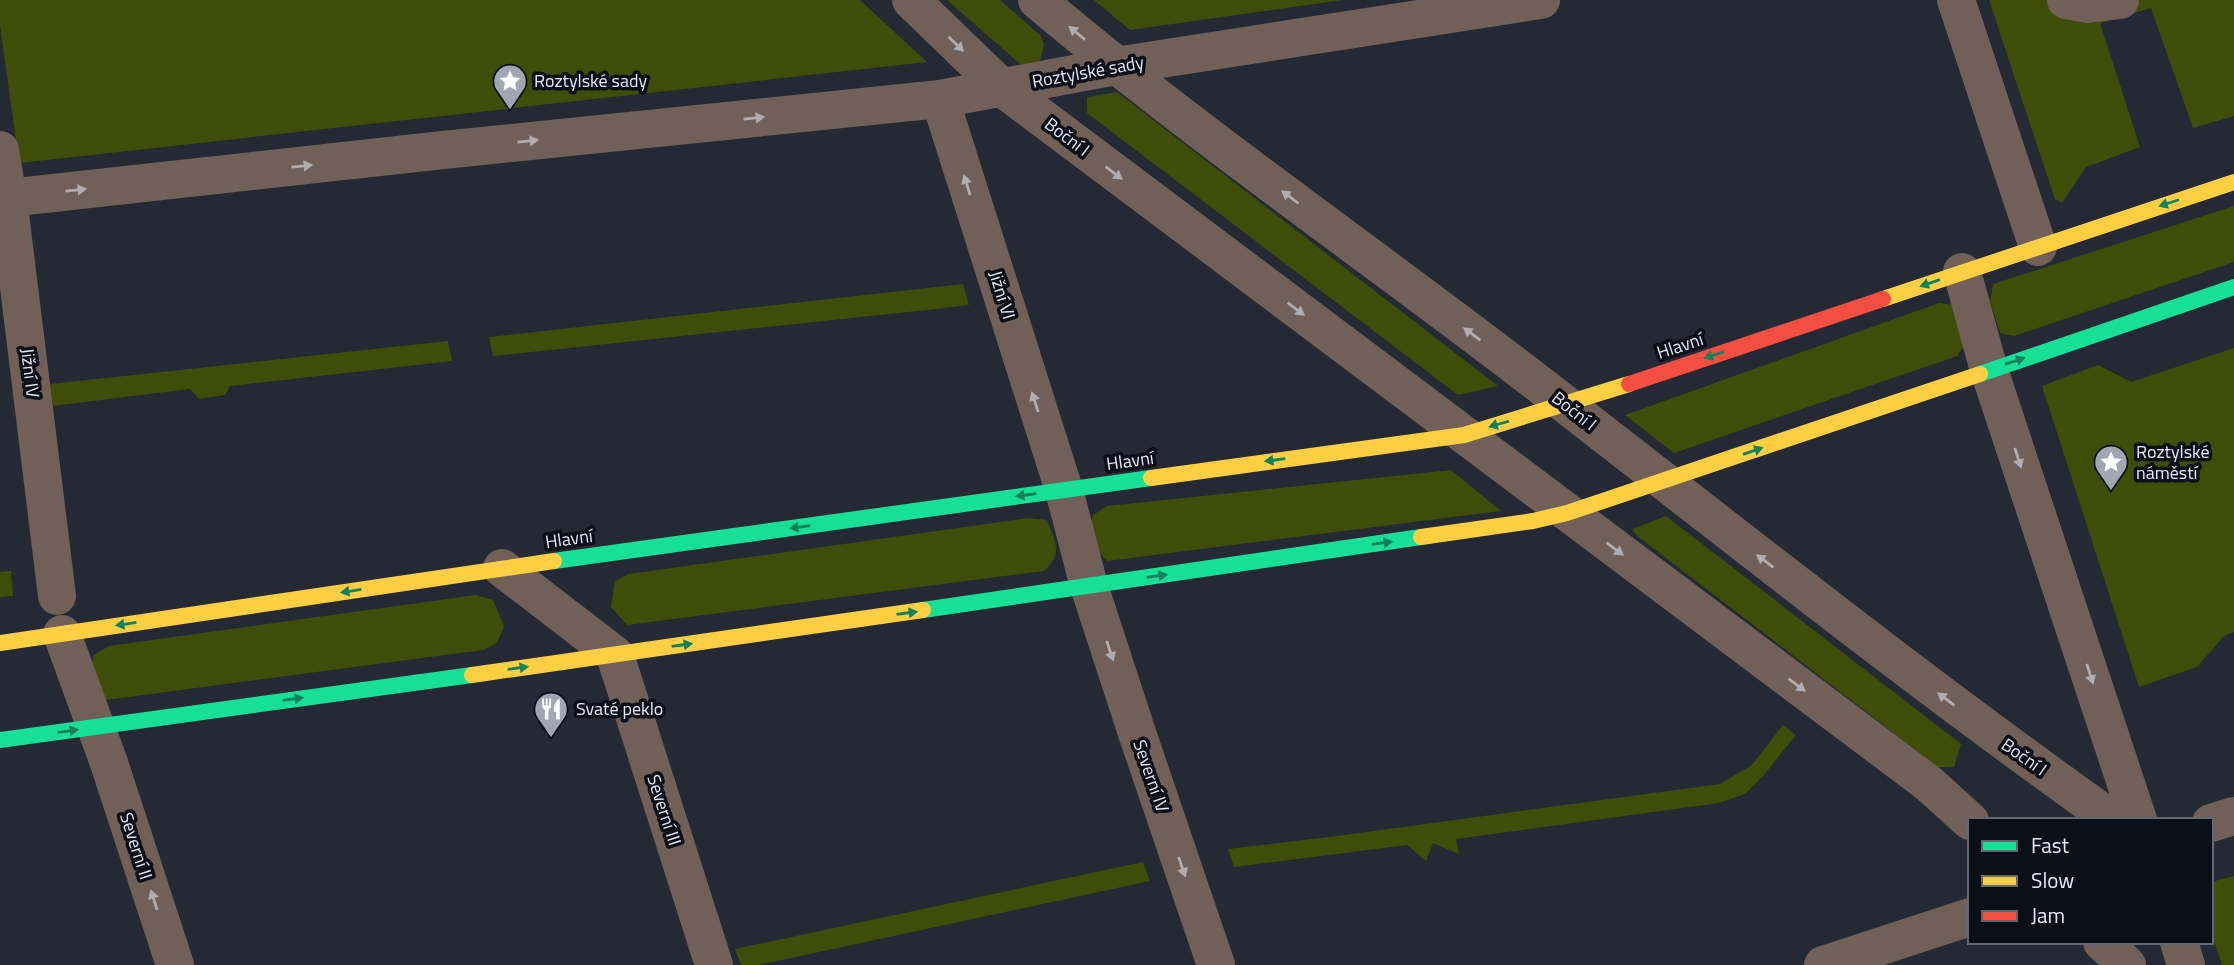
<svg xmlns="http://www.w3.org/2000/svg" width="2234" height="965" viewBox="0 0 2234 965" font-family="'Titillium Web',sans-serif">
<rect width="100%" height="100%" fill="#242933"/>
<!-- green -->
<g fill="#3f4d09">
<polygon points="0,0 860,0 927,62 19,163 0,25"/>
<polygon points="947,0 1000,0 1040,35 1044,44 1040,61 1021,65"/>
<polygon points="1094,0 1343,0 1130,30"/>
<polygon points="1989,0 2234,0 2234,116 2193,128 2151,8 2100,23 2140,147 2086,167 2062,203 2055,199"/>
<polygon points="1117,92 1498,386 1458,395 1087,113 1087,97"/>
<polygon points="2234,206 2234,262 2014,336 2000,333 1990,301 1993,284"/>
<polygon points="963,284 969,305 927,310 493,356 489,337"/>
<polygon points="1939,303 1953,305 1966,343 1957,356 1674,453 1625,415"/>
<polygon points="448,341 452,361 230,386 225,395 199,399 190,389 53,406 50,384"/>
<polygon points="2234,348 2234,632 2224,636 2197,667 2139,687 2042,386 2098,365 2131,382"/>
<path d="M1451 470 1501 511 1107 561C1093 547 1087 535 1093 515L1107 506Z"/>
<polygon points="1666,516 1961,744 1954,767 1938,767 1636,535 1632,529"/>
<path d="M1029 518 1047 520C1055 542 1064 553 1044 571L627 625 611 607 615 581 629 574Z"/>
<polygon points="11,571 13,596 0,597 0,572"/>
<polygon points="476,595 493,600 504,626 497,643 483,650 106,700 90,673 94,655 109,646"/>
<polygon points="1783,725 1796,735 1763,776 1745,794 1719,803 1456,839 1459,854 1433,843 1426,861 1407,845 1234,867 1228,849 1337,836 1720,784 1752,765"/>
<polygon points="1143,862 1150,881 758,965 741,965 735,949"/>
<polygon points="2234,876 2234,965 2222,965 2211,932 2211,882"/>
</g>
<g fill="none" stroke-linecap="round" stroke-linejoin="round">
<!-- street -->
<g stroke="#706058" stroke-width="38">
<polyline points="911,0 1001,87 1928,783 1970,821"/>
<path d="M1037 0C1198 136 1372 255 1539 384 1729 531 1917 681 2113 820"/>
<polyline points="1956,0 2038,247"/>
<polyline points="2066,0 2088,4 2120,0"/>
<polyline points="940,99 1064,490 1089,586 1138,736 1216,965"/>
<polyline points="0,150 8,198 57,596"/>
<polyline points="8,198 443,150 940,99 1116,66 1541,0"/>
<polyline points="1962,272 1989,370 2138,820"/>
<polyline points="502,568 615,655 714,965"/>
<polyline points="62,634 109,763 175,965"/>
<polyline points="2211,823 2234,816"/>
<polyline points="2102,942 2127,965"/>
<polyline points="2179,942 2186,965"/>
<polyline points="1823,965 1970,917"/>
</g>
<!-- fast -->
<g stroke="#16e098" stroke-width="16">
<polyline points="1980,374 2234,287"/>
<polyline points="554,561 1151,478"/>
<polyline points="923,610 1421,537"/>
<polyline points="0,740 472,675"/>
</g>
<!-- slow -->
<g stroke="#ffcf43" stroke-width="16">
<polyline points="1883,299 2234,182"/>
<polyline points="1151,478 1464,435 1629,384"/>
<polyline points="1421,537 1533,521 1567,513 1980,374"/>
<polyline points="0,643 554,561"/>
<polyline points="472,675 923,610"/>
</g>
<!-- jam -->
<polyline stroke="#f24e42" stroke-width="16" points="1629,384 1883,299"/>
</g>
<!-- one-way arrows -->
<defs><path id="oneway-solid" d="M-6-.8H1V-3.2L6.5 0L1 3.2V.8H-6Z" transform="scale(1.75)"/></defs>
<g fill="#b0acaf">
<use href="#oneway-solid" transform="translate(1077 33) rotate(-140)"/>
<use href="#oneway-solid" transform="translate(956 44) rotate(44)"/>
<use href="#oneway-solid" transform="translate(754 118) rotate(-6)"/>
<use href="#oneway-solid" transform="translate(528 141) rotate(-6)"/>
<use href="#oneway-solid" transform="translate(302 166) rotate(-6)"/>
<use href="#oneway-solid" transform="translate(1114 173) rotate(37)"/>
<use href="#oneway-solid" transform="translate(967 185) rotate(-107)"/>
<use href="#oneway-solid" transform="translate(76 190) rotate(-6)"/>
<use href="#oneway-solid" transform="translate(1290 197) rotate(-143)"/>
<use href="#oneway-solid" transform="translate(1296 309) rotate(37)"/>
<use href="#oneway-solid" transform="translate(1472 334) rotate(-143)"/>
<use href="#oneway-solid" transform="translate(1035 402) rotate(-108)"/>
<use href="#oneway-solid" transform="translate(2018 458) rotate(72)"/>
<use href="#oneway-solid" transform="translate(1615 549) rotate(37)"/>
<use href="#oneway-solid" transform="translate(1765 561) rotate(-143)"/>
<use href="#oneway-solid" transform="translate(1110 651) rotate(72)"/>
<use href="#oneway-solid" transform="translate(2090 674) rotate(72)"/>
<use href="#oneway-solid" transform="translate(1797 685) rotate(37)"/>
<use href="#oneway-solid" transform="translate(1946 699) rotate(-143)"/>
<use href="#oneway-solid" transform="translate(1182 867) rotate(71)"/>
<use href="#oneway-solid" transform="translate(154 900) rotate(-108)"/>
</g>
<g fill="#12825e">
<use href="#oneway-solid" transform="translate(2169 203) rotate(162)"/>
<use href="#oneway-solid" transform="translate(1930 283) rotate(161)"/>
<use href="#oneway-solid" transform="translate(1714 355) rotate(162)"/>
<use href="#oneway-solid" transform="translate(2015 361) rotate(-19)"/>
<use href="#oneway-solid" transform="translate(1499 424) rotate(164)"/>
<use href="#oneway-solid" transform="translate(1753 451) rotate(-19)"/>
<use href="#oneway-solid" transform="translate(1275 460) rotate(172)"/>
<use href="#oneway-solid" transform="translate(1026 495) rotate(172)"/>
<use href="#oneway-solid" transform="translate(800 527) rotate(172)"/>
<use href="#oneway-solid" transform="translate(1382 543) rotate(-8)"/>
<use href="#oneway-solid" transform="translate(1157 576) rotate(-8)"/>
<use href="#oneway-solid" transform="translate(351 591) rotate(171)"/>
<use href="#oneway-solid" transform="translate(907 613) rotate(-8)"/>
<use href="#oneway-solid" transform="translate(126 624) rotate(171)"/>
<use href="#oneway-solid" transform="translate(682 645) rotate(-8)"/>
<use href="#oneway-solid" transform="translate(518 668) rotate(-8)"/>
<use href="#oneway-solid" transform="translate(293 699) rotate(-8)"/>
<use href="#oneway-solid" transform="translate(68 731) rotate(-7)"/>
</g>
<!-- icons -->
<defs>
<g id="sight-pin" transform="scale(1.75)"><path d="M0 17L-7.5 6A9.5 9.5 0 1 1 7.5 6Z" fill="#a1a6b2" stroke="#0c0f18"/><path d="M0-6L1.8-2.2L6-1.7L2.9 1.2L3.7 5.4L0 3.3L-3.7 5.4L-2.9 1.2L-6-1.7L-1.8-2.2Z" fill="#fff"/></g>
<g id="restaurant-pin" transform="scale(1.75)"><path d="M0 17L-7.5 6A9.5 9.5 0 1 1 7.5 6Z" fill="#a1a6b2" stroke="#0c0f18"/><path d="M-5-6h1v4h1v-4h1v4h1v-4h1v5L-1.5 .5V6h-2V.5L-5-1ZM5-6V6H3V1.5H1.5Q1.5-4 5-6Z" fill="#fff"/></g>
</defs>
<g fill-rule="evenodd">
<use href="#sight-pin" x="510" y="81"/>
<use href="#sight-pin" x="2111" y="462"/>
<use href="#restaurant-pin" x="551" y="709"/>
</g>
<g text-anchor="middle" stroke-width="7" stroke-linejoin="round" paint-order="stroke">
<!-- street labels -->
<g font-size="18" fill="#e4eaf7" stroke="#0c0f18">
<text transform="translate(1088 72) rotate(-10)" y="6">Roztylské sady</text>
<text transform="translate(1067 137) rotate(37)" y="6">Boční I</text>
<text transform="translate(1002 295) rotate(73)" y="6">Jižní VI</text>
<text transform="translate(1680 346) rotate(-18)" y="6">Hlavní</text>
<text transform="translate(30 373) rotate(83)" y="6">Jižní IV</text>
<text transform="translate(1574 411) rotate(38)" y="6">Boční I</text>
<text transform="translate(1130 461) rotate(-8)" y="6">Hlavní</text>
<text transform="translate(569 539) rotate(-8)" y="6">Hlavní</text>
<text transform="translate(2024 757) rotate(35)" y="6">Boční I</text>
<text transform="translate(1151 776) rotate(71)" y="6">Severní IV</text>
<text transform="translate(664 810) rotate(72)" y="6">Severní III</text>
<text transform="translate(136 846) rotate(72)" y="6">Severní II</text>
</g>
<!-- poi labels -->
<g font-size="18" fill="#e4eaf7" stroke="#0c0f18" text-anchor="start">
<text x="534" y="87">Roztylské sady</text>
<text x="2136" y="458">Roztylské<tspan x="2136" dy="21">náměstí</tspan></text>
<text x="576" y="715">Svaté peklo</text>
</g>
</g>
<!-- legend -->
<rect x="1968" y="818" width="245" height="126" fill="#0c0f18" stroke="#626771" stroke-width="2"/>
<rect x="1982" y="841" width="35" height="10" fill="#16e098" stroke="#626771" stroke-width="2"/>
<text x="2031" y="853" font-size="21" fill="#e4eaf7">Fast</text>
<rect x="1982" y="876" width="35" height="10" fill="#ffcf43" stroke="#626771" stroke-width="2"/>
<text x="2031" y="888" font-size="21" fill="#e4eaf7">Slow</text>
<rect x="1982" y="911" width="35" height="10" fill="#f24e42" stroke="#626771" stroke-width="2"/>
<text x="2031" y="923" font-size="21" fill="#e4eaf7">Jam</text>
</svg>
